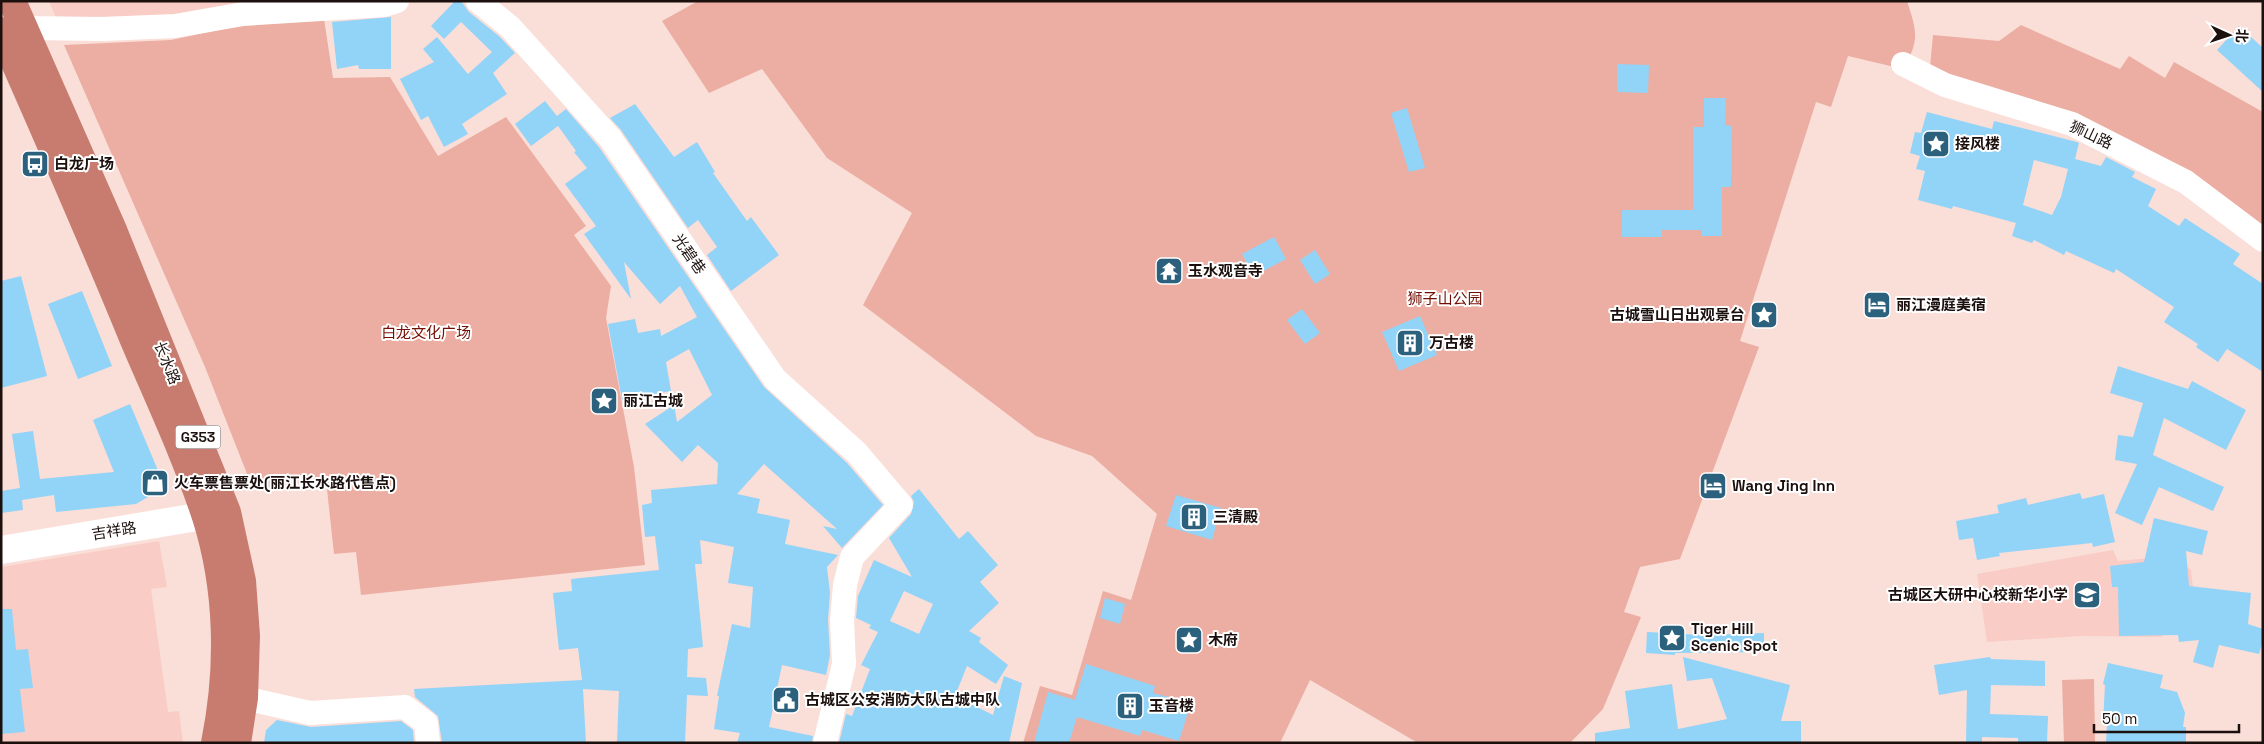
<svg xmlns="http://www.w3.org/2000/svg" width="2264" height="744" viewBox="0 0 2264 744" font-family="'Space Grotesk','Noto Sans SC',sans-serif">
<rect width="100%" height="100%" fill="#faded8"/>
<!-- built -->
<g fill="#f9cdc5">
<polygon points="49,1 327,1 190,14 56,18"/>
<polygon points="159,541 167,587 151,589 168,712 179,711 183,743 1,743 1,567"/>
<polygon points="2113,550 2118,561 2174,556 2191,570 2196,616 2162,627 2162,637 2081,636 1987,642 1977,574"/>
</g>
<!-- green -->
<g fill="#ecaea2">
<path d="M698 1H1907C1917 32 1920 40 1903 69L1848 56 1831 107 1816 102 1740 341 1759 347 1680 559 1640 567 1624 612 1641 617 1603 709 1570 743H1418L1310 680 1280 743H1023L1040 686 1072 695 1103 591 1131 600 1157 514 1092 456 1036 436 863 305 912 213 827 158 762 69 709 93 662 21Z"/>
<polygon points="324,19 333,78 390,77 438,156 506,117 586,226 574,235 611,286 606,318 634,467 645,565 361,595 356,552 334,554 326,480 253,489 205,367 64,45 171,40 265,20"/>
<polygon points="2021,25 2120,69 2129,56 2165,78 2174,62 2263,112 2263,229 1930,67 1933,35 1999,41"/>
<polygon points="2094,679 2095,743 2064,743 2062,680"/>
</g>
<!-- building -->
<g fill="#92d3f8" fill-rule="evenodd">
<polygon points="455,1 461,1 469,12 500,37 515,53 493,73 507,94 462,124 468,134 444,147 428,116 421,120 400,79 434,62 423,49 437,37 468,74 492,52 461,22 444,39 431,26"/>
<polygon points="391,17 391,69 359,69 358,65 337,69 332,22"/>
<polygon points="2239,26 2263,48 2263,92 2217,50"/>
<polygon points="1617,64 1649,65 1648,93 1617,92"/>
<polygon points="1704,98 1726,98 1725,125 1732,126 1731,187 1722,187 1722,236 1702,236 1702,230 1662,230 1662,237 1622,237 1622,210 1693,210 1693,127 1704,127"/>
<polygon points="545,101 557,116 566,109 599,147 764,387 847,463 883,505 842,548 823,526 837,529 764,464 737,494 760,499 757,513 790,520 785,544 838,555 827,567 830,593 828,620 830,655 826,675 782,665 769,727 813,736 812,743 737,743 740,733 714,729 719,696 717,696 732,624 750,628 753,587 728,583 734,547 700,540 702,564 695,564 703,647 688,649 687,677 706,678 708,696 687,695 685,743 617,743 619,691 583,689 586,743 442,743 438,716 415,697 414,689 582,680 578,648 559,650 553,593 572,591 571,579 659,570 655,536 645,537 642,505 652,503 651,490 717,484 718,463 698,445 682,462 645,424 674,405 677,422 712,395 689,349 666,362 671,391 622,400 608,324 635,319 638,333 660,329 661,336 697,317 680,286 660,304 624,262 631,299 584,234 596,226 565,184 587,168 574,152 576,151 558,126 531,146 515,124"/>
<polygon points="635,104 674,157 697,142 715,172 713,173 747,221 751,217 779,255 731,291 707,255 717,247 698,220 688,228 621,130 610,118"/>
<polygon points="1407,108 1425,168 1409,172 1391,113"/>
<path d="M1927 112 1992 129 1994 121 2077 142 2079 143 2075 159 2101 166 2106 157 2135 172 2132 177 2156 189 2148 206 2179 226 2185 218 2240 254 2233 264 2263 284V372L2227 349 2218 362 2196 347 2198 344 2164 322 2174 307 2116 269 2114 273 2066 251 2064 255 2034 240 2032 243 2012 236 2016 223 1953 206 1952 209 1918 200 1925 171 1916 169 1920 156 1910 153 1915 132 1921 133ZM2034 160 2068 169 2061 197 2052 215 2023 205Z"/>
<polygon points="1274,237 1286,259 1254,276 1242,254"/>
<polygon points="1315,250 1330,274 1315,284 1300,260"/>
<polygon points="21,276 47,376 1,388 1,281"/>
<polygon points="82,291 112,366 78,379 48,304"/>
<polygon points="1302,309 1320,333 1305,344 1287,320"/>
<polygon points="1420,316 1437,355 1399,371 1382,332"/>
<polygon points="2118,366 2188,389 2192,381 2246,410 2226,450 2164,418 2153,455 2224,487 2213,511 2159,487 2142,525 2115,513 2137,464 2115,460 2118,435 2133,437 2143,403 2110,393"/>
<polygon points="130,404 165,487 136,504 56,512 54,495 22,500 23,510 1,513 1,491 20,488 12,434 33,431 40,479 114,472 93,420"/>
<path d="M919 489 959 539 968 531 998 565 980 582 999 603 969 631 981 638 979 642 1008 665 996 684 967 666 955 696 993 715 1004 676 1022 683 1009 743H839L846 714 852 716 870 669 861 665 878 632 869 628 871 625 856 618 858 596 874 560 912 577 889 538 911 514 914 502 911 496ZM904 591 933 604 919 634 890 621Z"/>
<polygon points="2080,493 2082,499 2104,494 2115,542 2093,547 2092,543 1999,553 2000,556 1977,560 1973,538 1959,540 1956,521 1999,513 1997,505 2026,498 2028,505"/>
<polygon points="1176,495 1221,508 1212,540 1166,526"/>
<polygon points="2154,518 2208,531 2202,555 2186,551 2189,586 2251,593 2248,624 2263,629 2263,641 2259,654 2219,645 2213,668 2193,662 2199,640 2179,642 2178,635 2119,636 2118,587 2112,587 2110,566 2144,562"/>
<polygon points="1105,598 1125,604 1120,624 1100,618"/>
<polygon points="1,609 12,609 16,650 28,649 33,688 20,689 25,732 1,734"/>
<polygon points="1647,632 1703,635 1764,633 1764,652 1675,653 1675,655 1646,653"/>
<polygon points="1683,657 1790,685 1781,721 1801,721 1801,743 1595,743 1595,733 1630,728 1625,691 1672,684 1678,729 1727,719 1712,678 1687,681"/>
<polygon points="1990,657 1991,659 2045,661 2045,686 1991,685 1990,714 2048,716 2047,743 2018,743 2018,738 1982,737 1982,743 1966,743 1967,690 1939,695 1934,665"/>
<polygon points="2108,663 2163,675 2160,688 2177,692 2185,713 2183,727 2186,727 2186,743 2106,743 2107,724 2103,723 2105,685 2103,684"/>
<polygon points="1086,664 1155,686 1153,693 1191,703 1179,741 1142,730 1140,736 1077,717 1069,743 1034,743 1048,692 1075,700"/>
<polygon points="277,720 311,727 401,721 413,730 414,743 264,743 266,730"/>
</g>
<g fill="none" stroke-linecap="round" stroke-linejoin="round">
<!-- street -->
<g stroke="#fff" stroke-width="24">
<polyline points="478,1 510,27 610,138 775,379 857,453 901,505 852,557 845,585 842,620 844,664 825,743"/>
<polyline points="24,28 104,29 175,26 243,14 384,5 397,1"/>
<polyline points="1903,64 1945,85 2072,124 2186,182 2263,240"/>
<polyline points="244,698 310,713 405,707 426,723 428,743"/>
</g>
<!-- secondary -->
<polyline stroke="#fff" stroke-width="28" points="1,550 227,512"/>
<!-- highway -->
<g stroke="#c87c6f" stroke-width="28">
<polyline points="12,1 113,230 227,512 242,581 246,636 244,698 237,743"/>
<path d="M1 31C46 133 91 235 133 338 158 397 186 456 206 517 229 590 230 669 215 743"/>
</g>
</g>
<!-- icons -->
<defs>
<g id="sight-square" transform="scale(1.4375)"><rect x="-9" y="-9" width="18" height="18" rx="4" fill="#2c617d" stroke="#fff"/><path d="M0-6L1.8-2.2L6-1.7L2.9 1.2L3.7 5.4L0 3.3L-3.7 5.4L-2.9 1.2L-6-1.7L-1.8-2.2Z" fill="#fff"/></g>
<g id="bus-square" transform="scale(1.4375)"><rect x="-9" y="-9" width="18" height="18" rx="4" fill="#2c617d" stroke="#fff"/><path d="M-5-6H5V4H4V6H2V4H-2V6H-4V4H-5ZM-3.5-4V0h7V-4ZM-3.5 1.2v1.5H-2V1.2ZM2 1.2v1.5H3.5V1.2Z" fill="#fff"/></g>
<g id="temple-square" transform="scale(1.4375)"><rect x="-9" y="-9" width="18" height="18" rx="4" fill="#2c617d" stroke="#fff"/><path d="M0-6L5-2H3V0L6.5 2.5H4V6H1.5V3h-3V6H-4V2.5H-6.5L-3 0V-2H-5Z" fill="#fff"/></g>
<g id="hotel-square" transform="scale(1.4375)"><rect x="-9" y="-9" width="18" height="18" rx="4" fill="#2c617d" stroke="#fff"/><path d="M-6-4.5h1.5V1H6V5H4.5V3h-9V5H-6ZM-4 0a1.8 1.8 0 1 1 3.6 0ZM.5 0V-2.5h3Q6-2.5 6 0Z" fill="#fff"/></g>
<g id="building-square" transform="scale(1.4375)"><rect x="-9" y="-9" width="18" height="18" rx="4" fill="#2c617d" stroke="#fff"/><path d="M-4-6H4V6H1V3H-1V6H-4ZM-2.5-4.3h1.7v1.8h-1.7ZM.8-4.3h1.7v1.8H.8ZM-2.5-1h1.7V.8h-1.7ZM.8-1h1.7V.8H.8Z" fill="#fff"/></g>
<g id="shop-square" transform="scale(1.4375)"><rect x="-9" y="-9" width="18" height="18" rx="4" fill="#2c617d" stroke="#fff"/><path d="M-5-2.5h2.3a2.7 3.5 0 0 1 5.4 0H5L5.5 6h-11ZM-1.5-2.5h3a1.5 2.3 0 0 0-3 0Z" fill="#fff"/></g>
<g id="school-square" transform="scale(1.4375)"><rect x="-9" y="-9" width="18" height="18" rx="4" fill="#2c617d" stroke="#fff"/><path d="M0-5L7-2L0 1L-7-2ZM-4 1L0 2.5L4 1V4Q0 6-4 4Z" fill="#fff"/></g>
<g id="civic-square" transform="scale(1.4375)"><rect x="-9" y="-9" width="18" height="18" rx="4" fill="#2c617d" stroke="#fff"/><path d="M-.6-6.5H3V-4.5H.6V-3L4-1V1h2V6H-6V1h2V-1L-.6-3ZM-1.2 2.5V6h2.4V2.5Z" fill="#fff"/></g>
</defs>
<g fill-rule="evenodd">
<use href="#sight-square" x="1936" y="144"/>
<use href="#bus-square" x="35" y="164"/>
<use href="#temple-square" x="1169" y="271"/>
<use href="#hotel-square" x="1877" y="305"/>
<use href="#sight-square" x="1764" y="315"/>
<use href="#building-square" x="1410" y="343"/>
<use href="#sight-square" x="604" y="401"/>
<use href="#shop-square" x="155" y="483"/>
<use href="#hotel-square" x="1713" y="486"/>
<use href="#building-square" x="1194" y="517"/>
<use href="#school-square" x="2087" y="595"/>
<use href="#sight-square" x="1672" y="638"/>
<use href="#sight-square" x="1189" y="640"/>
<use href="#civic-square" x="786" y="700"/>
<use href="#building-square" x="1130" y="706"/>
</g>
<g text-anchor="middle" stroke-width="4" stroke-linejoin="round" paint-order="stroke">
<!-- shield labels -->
<rect fill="#fff" stroke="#5f5856" stroke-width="1" x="175.5" y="425.5" width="45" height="23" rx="4"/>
<g font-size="14" font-weight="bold" fill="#1b100d">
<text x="198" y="442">G353</text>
</g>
<!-- street labels -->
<g font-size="15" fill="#1b100d" stroke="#fff">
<text transform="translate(2091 135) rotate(25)" y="5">狮山路</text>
<text transform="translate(689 254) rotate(55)" y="5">光碧巷</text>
<text transform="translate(167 363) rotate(68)" y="5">长水路</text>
<text transform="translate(114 531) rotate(-9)" y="5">吉祥路</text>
</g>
<!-- poi labels -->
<g font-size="15" font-weight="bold" fill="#1b100d" stroke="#fff" text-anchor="start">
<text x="1955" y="149">接风楼</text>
<text x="54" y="169">白龙广场</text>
<text x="1188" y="276">玉水观音寺</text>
<text x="1896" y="310">丽江漫庭美宿</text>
<text x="1745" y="320" text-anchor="end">古城雪山日出观景台</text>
<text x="1429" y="348">万古楼</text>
<text x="623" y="406">丽江古城</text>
<text x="174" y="488">火车票售票处(丽江长水路代售点)</text>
<text x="1732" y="491">Wang Jing Inn</text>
<text x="1213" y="522">三清殿</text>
<text x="2068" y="600" text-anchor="end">古城区大研中心校新华小学</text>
<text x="1691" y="634">Tiger Hill<tspan x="1691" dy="17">Scenic Spot</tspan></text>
<text x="1208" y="645">木府</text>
<text x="805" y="705">古城区公安消防大队古城中队</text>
<text x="1149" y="711">玉音楼</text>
</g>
<!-- park labels -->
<g font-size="15" fill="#730e04" stroke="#fff">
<text x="1445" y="304">狮子山公园</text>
<text x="426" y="338">白龙文化广场</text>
</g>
</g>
<!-- border -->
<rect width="2264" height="744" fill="none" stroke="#1b100d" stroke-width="5"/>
<!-- north arrow -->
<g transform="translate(2229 35) rotate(93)" stroke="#ffffff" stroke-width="4" paint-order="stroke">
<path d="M0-4L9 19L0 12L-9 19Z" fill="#1b100d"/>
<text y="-8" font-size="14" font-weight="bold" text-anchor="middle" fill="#1b100d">北</text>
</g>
<!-- scale -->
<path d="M2094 724v8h145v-8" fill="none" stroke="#1b100d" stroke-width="2.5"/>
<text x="2102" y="724" font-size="15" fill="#1b100d" stroke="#ffffff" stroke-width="4" paint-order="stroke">50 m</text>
</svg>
